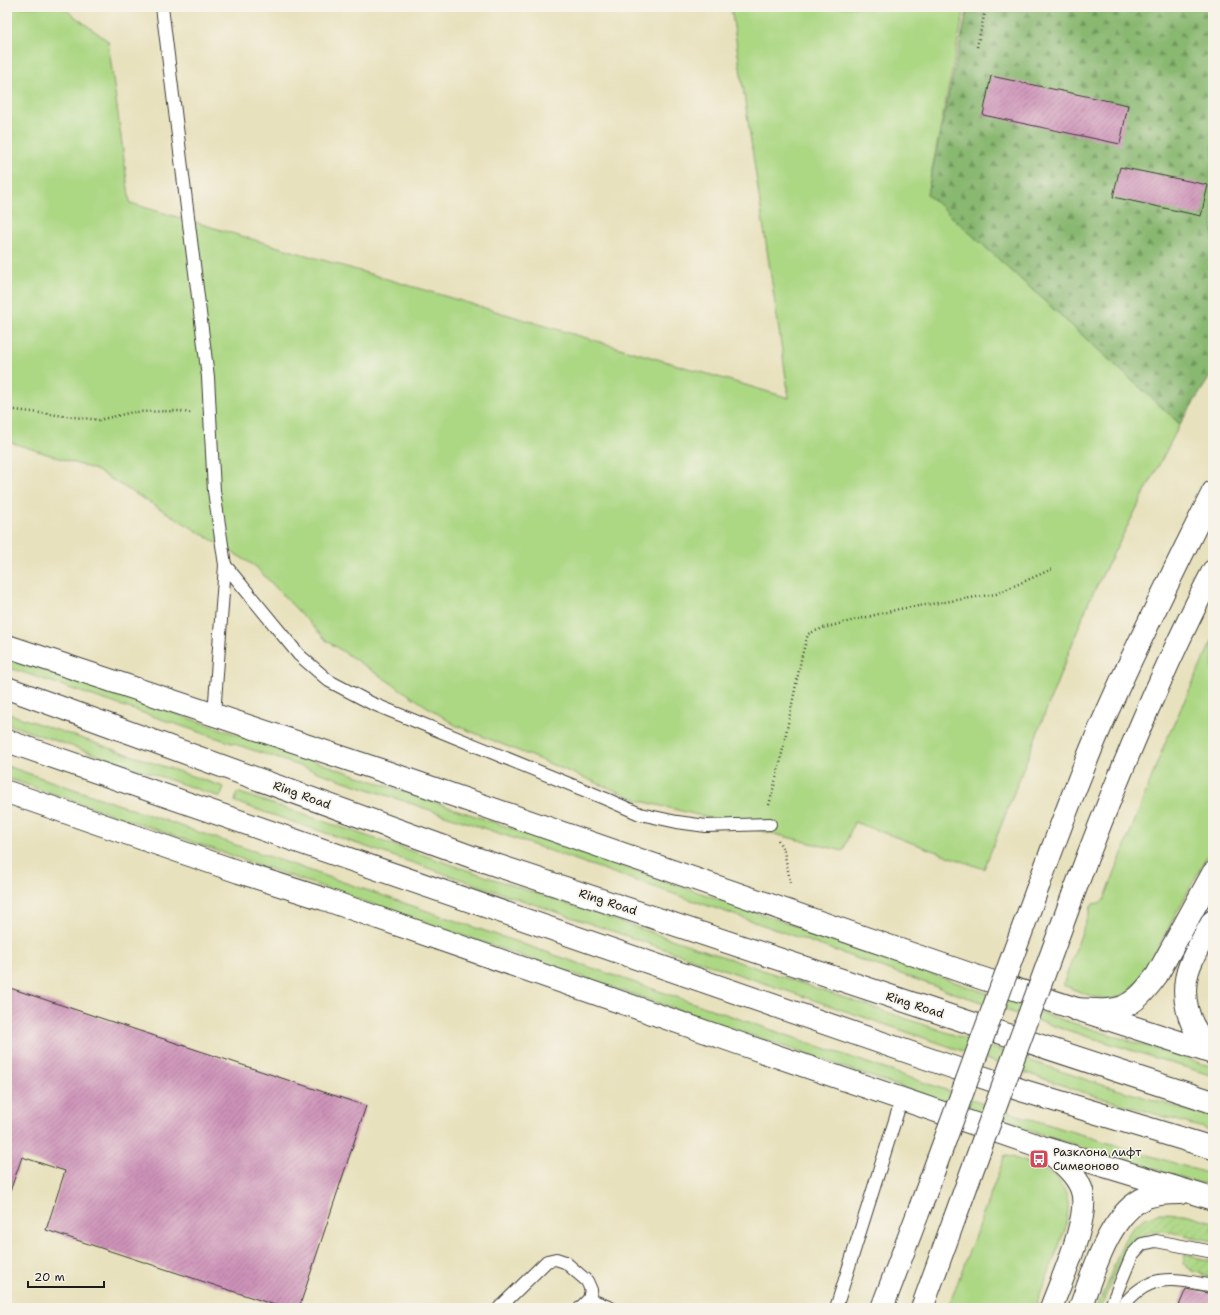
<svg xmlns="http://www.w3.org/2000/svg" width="1220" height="1315" viewBox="0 0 1220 1315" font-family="'Shantell Sans',sans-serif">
<defs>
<pattern id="forest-firs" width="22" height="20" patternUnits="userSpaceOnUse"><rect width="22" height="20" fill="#89b871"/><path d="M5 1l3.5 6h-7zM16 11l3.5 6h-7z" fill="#6f955c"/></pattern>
<pattern id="garden-furrows" width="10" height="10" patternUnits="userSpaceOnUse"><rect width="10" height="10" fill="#acd783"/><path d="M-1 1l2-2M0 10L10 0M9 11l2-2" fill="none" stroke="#93b871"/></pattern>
<pattern id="building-hatch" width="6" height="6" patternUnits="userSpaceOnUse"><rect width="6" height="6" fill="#cd92b8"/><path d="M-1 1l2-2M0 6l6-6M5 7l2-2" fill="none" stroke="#a67695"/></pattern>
</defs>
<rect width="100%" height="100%" fill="#f7f3e8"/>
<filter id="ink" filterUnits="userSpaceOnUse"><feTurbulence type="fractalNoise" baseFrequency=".025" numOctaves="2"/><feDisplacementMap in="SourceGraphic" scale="8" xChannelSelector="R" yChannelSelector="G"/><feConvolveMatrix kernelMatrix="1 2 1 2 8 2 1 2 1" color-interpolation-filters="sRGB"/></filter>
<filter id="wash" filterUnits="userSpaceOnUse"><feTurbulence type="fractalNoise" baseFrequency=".012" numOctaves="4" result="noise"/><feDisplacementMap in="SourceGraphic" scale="16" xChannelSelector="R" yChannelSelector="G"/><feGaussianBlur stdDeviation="0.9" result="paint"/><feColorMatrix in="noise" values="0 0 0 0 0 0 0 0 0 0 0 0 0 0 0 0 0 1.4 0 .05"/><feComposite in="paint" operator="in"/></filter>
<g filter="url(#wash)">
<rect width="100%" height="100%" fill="#e8e1bd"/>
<!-- grass -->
<g fill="#acd783" stroke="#647a50">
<polygon points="7,7 62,7 108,41 130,203 789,398 731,7 965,7 927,194 1180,424 1089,601 984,869 854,822 843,851 641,801 455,725 327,641 255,566 96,470 7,441"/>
<path d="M1213 639V823L1211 827 1213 829V845L1142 978C1136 984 1131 991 1124 995 1105 1005 1081 992 1063 985L1092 904 1099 903 1104 900 1165 743Z"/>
<polygon points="7,656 733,904 1057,1018 1213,1067 1213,1076 1054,1026 954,993 729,913 504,835 7,667"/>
<polygon points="7,713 224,787 220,797 7,724"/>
<polygon points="7,766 1021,1116 1213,1175 1213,1187 1017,1127 7,778"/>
<polygon points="237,792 1093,1082 1213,1118 1213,1131 1088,1094 235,802"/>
<path d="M1005 1155C1031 1164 1063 1170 1068 1202 1069 1211 1066 1221 1065 1230L1035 1308H948Z"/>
</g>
<!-- forest -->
<polygon fill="url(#forest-firs)" stroke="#526a46" points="968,7 1213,7 1213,372 1180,424 927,194"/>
<!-- garden -->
<g fill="url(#garden-furrows)" stroke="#647a50">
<path d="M1160 1213 1185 1214 1213 1222V1241C1195 1238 1177 1232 1159 1231 1126 1230 1111 1284 1101 1308H1097L1124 1241 1133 1227 1145 1218Z"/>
<polygon points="1185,1255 1213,1261 1213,1278 1193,1271 1183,1264"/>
</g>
<g id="blocks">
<!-- building -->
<g fill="url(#building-hatch)">
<polygon points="991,76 1128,105 1120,144 983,115"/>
<polygon points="1120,167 1208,185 1201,216 1113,197"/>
<polygon points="7,987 366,1106 299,1308 284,1308 46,1230 65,1171 22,1157 7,1200"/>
<polygon points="1186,1289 1213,1294 1213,1308 1178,1308"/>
</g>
</g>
</g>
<g filter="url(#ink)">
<use href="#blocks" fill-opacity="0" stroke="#3b3a34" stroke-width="1"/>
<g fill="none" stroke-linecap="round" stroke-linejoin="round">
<!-- service casing -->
<g stroke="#3b3a34" stroke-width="14">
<g id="service">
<polyline points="162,7 208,377 214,491 225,565 214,715"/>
<polyline points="225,565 299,655 329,681 371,703 606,799 640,814 677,822 706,826 770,824"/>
<polyline points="589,1299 611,1308"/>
<polyline points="499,1308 547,1261 556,1259 565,1262 587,1281 591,1290 589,1299 580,1308"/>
<polyline points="836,1308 902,1098"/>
<polyline points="1110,1308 1132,1255 1142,1244 1156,1241 1213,1252"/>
<path d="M1121 1308C1149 1272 1172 1278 1213 1286"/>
</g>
</g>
<!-- minor casing -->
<g stroke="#3b3a34" stroke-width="24">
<g id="minor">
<polyline points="7,646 386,772 981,978 1213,1053"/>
<polyline points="7,792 239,872 324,899 738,1043 1042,1147 1213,1199"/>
<path d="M1049 1152C1062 1163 1075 1173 1081 1188 1092 1215 1061 1280 1051 1308"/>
<path d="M1080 1308C1093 1274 1109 1212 1147 1197 1158 1193 1169 1193 1180 1193"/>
</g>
</g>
<!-- secondary casing -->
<g stroke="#3b3a34" stroke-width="24">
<g id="secondary">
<path d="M1039 884C1061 826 1082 767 1108 710 1141 636 1177 564 1213 492"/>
<path d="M1073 895C1114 785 1159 676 1213 571"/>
<path d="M1213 921C1205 935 1196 950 1190 965 1179 993 1187 1031 1213 1048"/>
<path d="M1075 1009C1119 1012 1130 1012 1157 975L1213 873"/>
<polyline points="882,1308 920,1208"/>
<polyline points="922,1308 954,1220"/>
</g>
</g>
<!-- trunk casing -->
<g stroke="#3b3a34" stroke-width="24">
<g id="trunk">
<polyline points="7,688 475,858 965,1021 1213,1102"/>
<polyline points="7,741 949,1066 1024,1091 1213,1148"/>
</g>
</g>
<!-- path -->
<g stroke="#3b3a34" stroke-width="2.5" stroke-dasharray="1 3" stroke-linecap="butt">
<polyline points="977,47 986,7"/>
<polyline points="7,409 99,420 133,412 177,411 191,413"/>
<polyline points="769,805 780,763 802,655 808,634 823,628 899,609 996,594 1052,569"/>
<polyline points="778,840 784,851 790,881 789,885"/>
</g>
<!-- service -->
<use href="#service" stroke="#fff" stroke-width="12"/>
<!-- minor -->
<use href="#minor" stroke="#fff" stroke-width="22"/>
<!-- secondary -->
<use href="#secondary" stroke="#fff" stroke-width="22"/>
<!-- trunk -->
<use href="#trunk" stroke="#fff" stroke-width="22"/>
<!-- secondary-bridge casing -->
<g stroke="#3b3a34" stroke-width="24" stroke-linecap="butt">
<g id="secondary-bridge">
<polyline points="920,1208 1039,884"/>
<polyline points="954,1220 1073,895"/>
</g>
</g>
<!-- secondary-bridge -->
<use href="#secondary-bridge" stroke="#fff" stroke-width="22"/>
</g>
</g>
<!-- icons -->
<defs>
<g id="bus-square" transform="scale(1)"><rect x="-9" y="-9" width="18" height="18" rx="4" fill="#d1495b" stroke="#f7f3e8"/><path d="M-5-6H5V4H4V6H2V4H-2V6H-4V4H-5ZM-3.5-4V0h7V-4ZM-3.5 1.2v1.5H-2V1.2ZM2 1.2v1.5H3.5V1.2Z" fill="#fff"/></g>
</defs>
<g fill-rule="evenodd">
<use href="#bus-square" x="1039" y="1159"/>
</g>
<g text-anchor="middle" stroke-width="3.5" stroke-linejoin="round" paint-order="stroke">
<!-- street labels -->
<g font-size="12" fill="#1c1c1c" stroke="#f7f3e8">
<text transform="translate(302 795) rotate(20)" y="4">Ring Road</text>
<text transform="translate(608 902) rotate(18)" y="4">Ring Road</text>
<text transform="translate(915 1005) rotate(18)" y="4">Ring Road</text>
</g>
<!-- poi labels -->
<g font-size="12" fill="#1c1c1c" stroke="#f7f3e8" text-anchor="start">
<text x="1053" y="1156">Разклона лифт<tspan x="1053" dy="14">Симеоново</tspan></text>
</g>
</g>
<!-- margin -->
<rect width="1220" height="1315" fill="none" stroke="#f7f3e8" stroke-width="24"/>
<!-- scale -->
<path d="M28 1281v6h76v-6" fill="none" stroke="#1c1c1c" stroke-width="2"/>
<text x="34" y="1281" font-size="12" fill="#1c1c1c" stroke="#f7f3e8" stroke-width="3" paint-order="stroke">20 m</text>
</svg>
